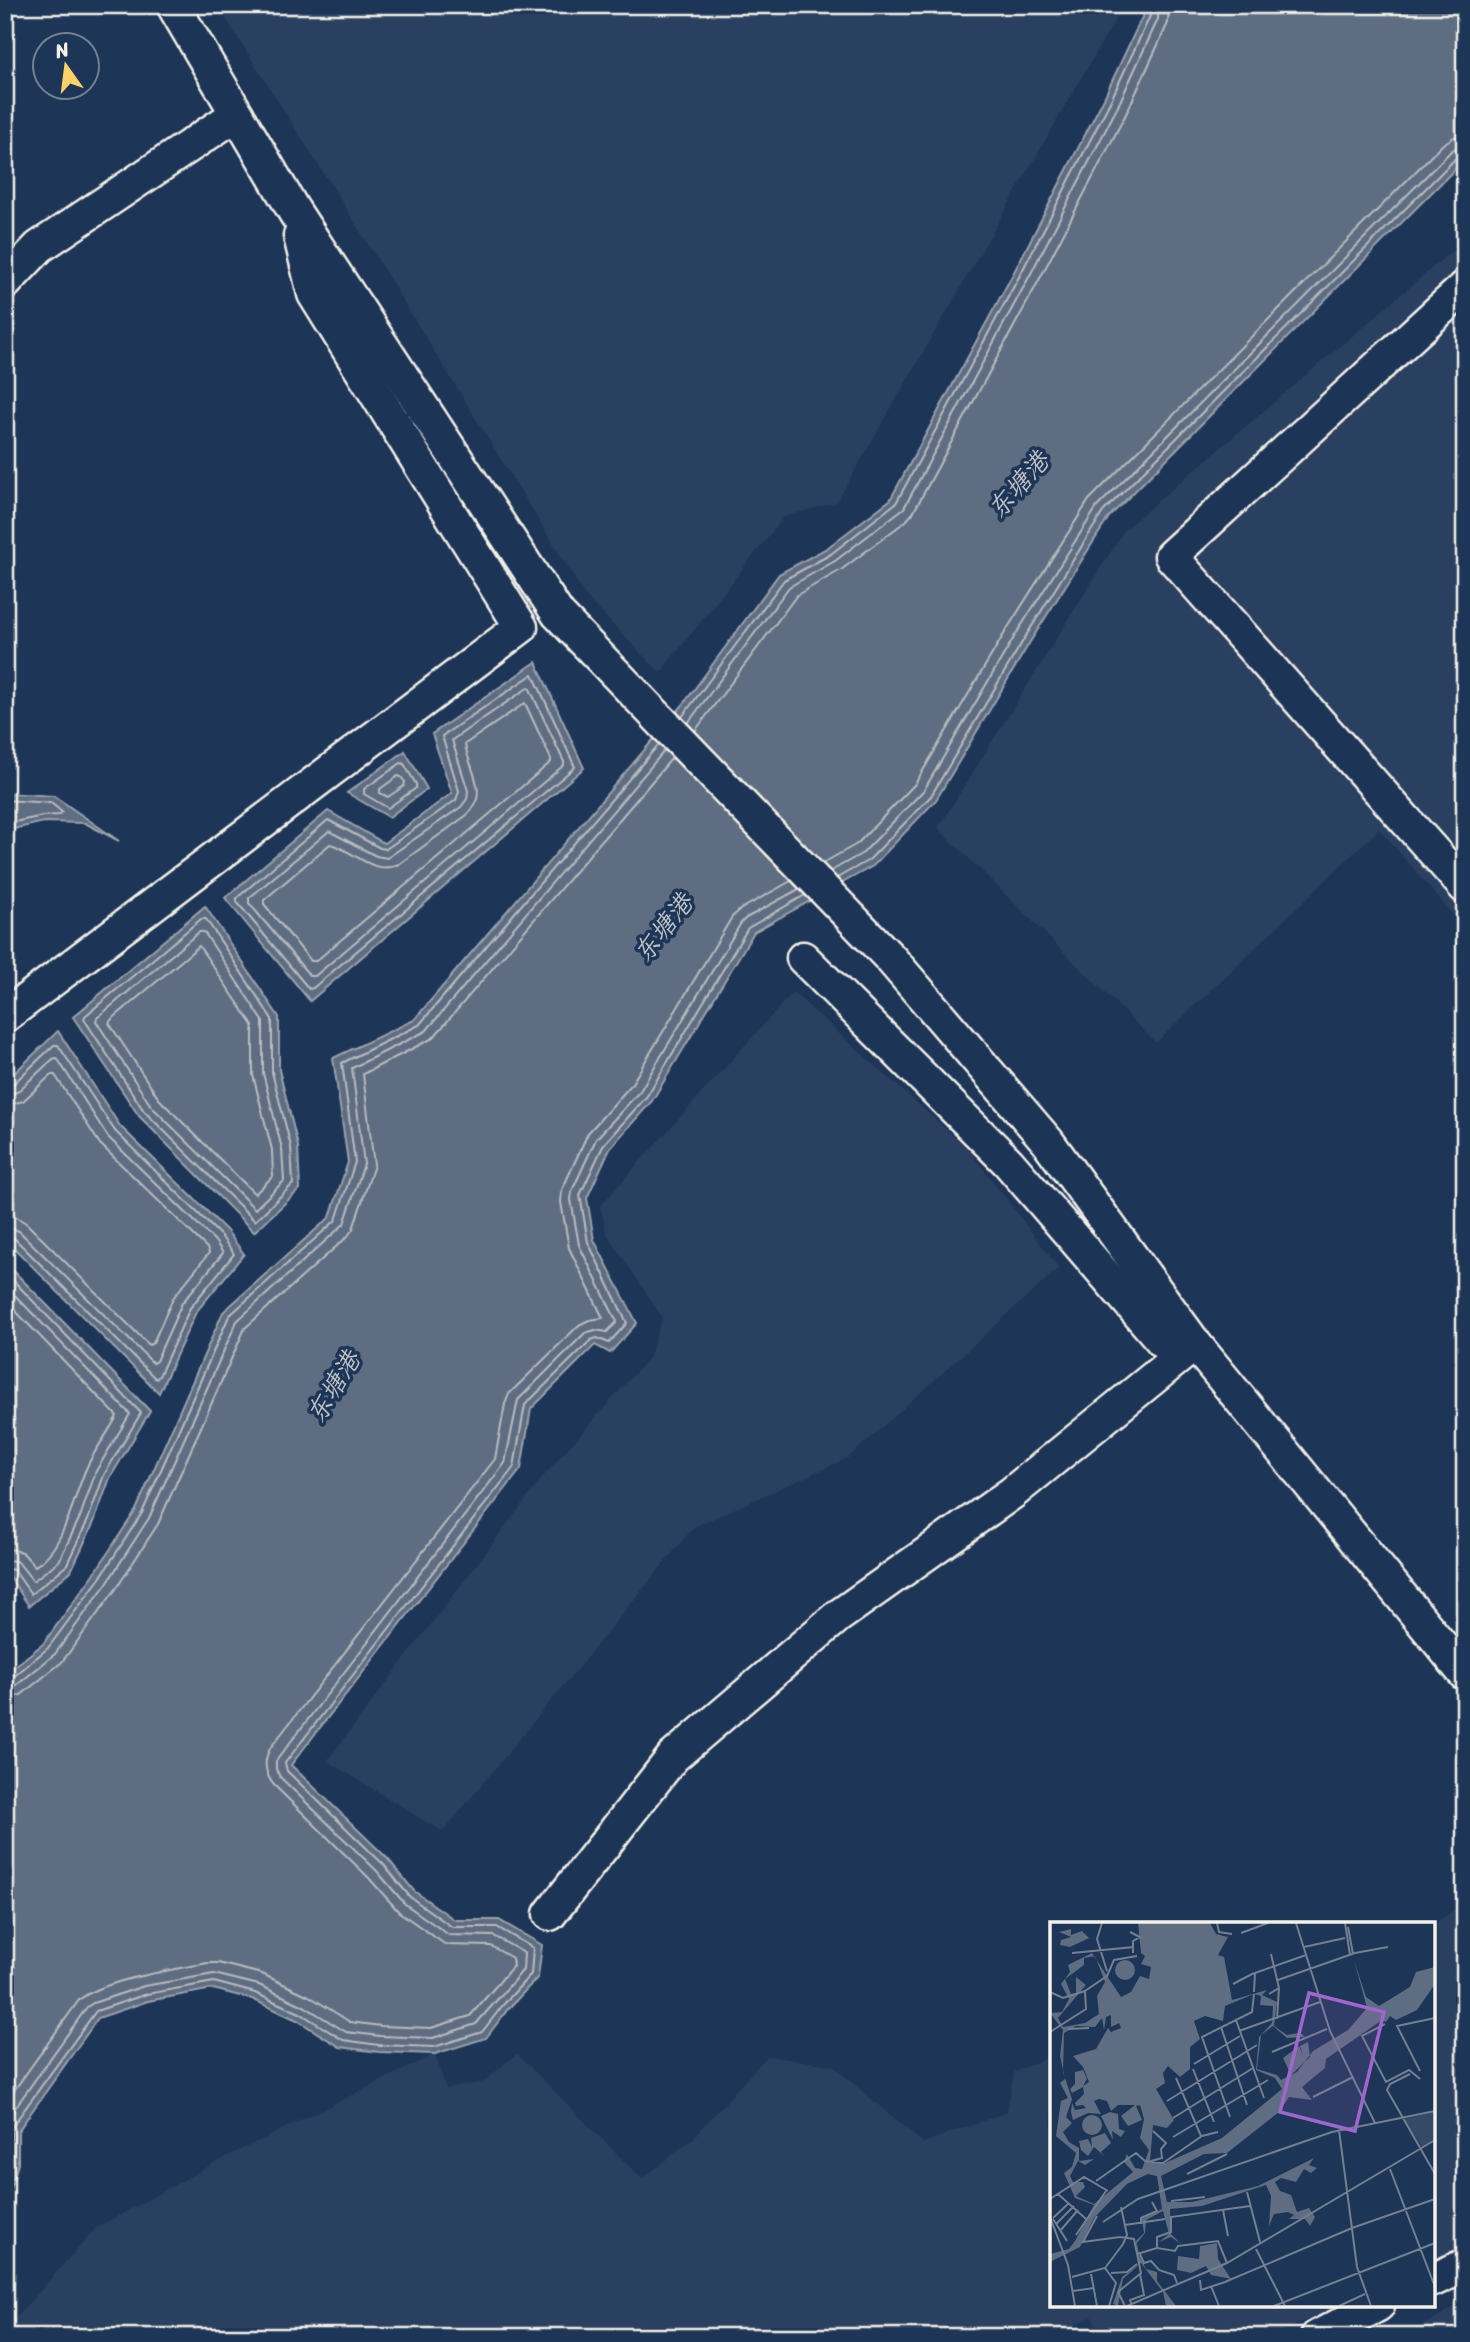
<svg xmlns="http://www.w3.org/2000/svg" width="1470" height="2342" viewBox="0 0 1470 2342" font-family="Sriracha,'LXGW WenKai TC',sans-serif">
<rect width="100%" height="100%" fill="#1d3557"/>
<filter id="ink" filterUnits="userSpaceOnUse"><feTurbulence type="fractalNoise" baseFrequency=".0143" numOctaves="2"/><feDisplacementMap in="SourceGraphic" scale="14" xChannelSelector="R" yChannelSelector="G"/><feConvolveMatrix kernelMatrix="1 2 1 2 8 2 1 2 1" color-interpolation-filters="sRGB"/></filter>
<g filter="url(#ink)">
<!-- built -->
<g fill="#2a4060">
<polygon points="217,5 1107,5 1116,18 837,502 784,517 660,673 586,597 347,210"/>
<polygon points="1465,240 1465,929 1379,829 1156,1043 938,828 1125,529"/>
<polygon points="793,992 968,1149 1059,1268 848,1458 694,1527 443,1832 327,1761 546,1473 650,1356 662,1317 607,1234 600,1206"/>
<polygon points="1465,1902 1465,2248 1433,2262 1433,1925"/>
<polygon points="435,2054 446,2089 483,2082 517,2054 642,2179 694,2137 767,2056 832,2065 923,2143 1007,2112 1014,2072 1052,2055 1052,2305 1339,2305 1270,2337 1103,2337 1092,2317 1049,2337 5,2337 5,2330 96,2228 220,2160"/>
<polygon points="1465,2301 1465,2337 1402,2337"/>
</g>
<!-- water -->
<g fill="#5e6d82" stroke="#9aa2ab" stroke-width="2">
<polygon points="1141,5 1465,5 1465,159 1109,517 1030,642 936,800 873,866 754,932 652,1101 610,1148 587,1198 594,1240 637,1323 610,1353 595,1345 531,1409 521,1469 291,1765 388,1859 414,1891 455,1920 499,1920 542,1945 538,1977 508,2009 486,2038 435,2054 379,2052 340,2047 297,2020 252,1999 213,1989 148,2001 98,2018 18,2131 18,2164 5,2205 5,1674 43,1644 94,1574 136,1510 223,1312 330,1217 348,1162 333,1058 414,1020 682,706 779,574 827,548 890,500 1014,272 1104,98 1144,13"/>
<polygon points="536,662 584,768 310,1001 225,898 328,811 384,843 452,793 432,734"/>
<polygon points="405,751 427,789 389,817 347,793"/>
<polygon points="5,793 54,796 119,841 85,823 44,822 5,831"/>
<polygon points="205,906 279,1017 279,1070 298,1146 300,1189 254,1232 139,1116 73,1017"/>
<polygon points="58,1031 120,1126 227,1231 244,1254 196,1312 159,1393 5,1239 5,1082"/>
<polygon points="5,1262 150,1411 110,1478 94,1522 71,1571 29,1606 5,1570"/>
</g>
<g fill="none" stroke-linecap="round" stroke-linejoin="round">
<!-- shore -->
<g stroke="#b8bcbf" stroke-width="2">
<polygon points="533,674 575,767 313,988 309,989 237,902 237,898 328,820 380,848 386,849 456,800 459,791 442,736"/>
<polygon points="529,687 564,762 564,765 315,976 310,976 249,903 249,898 329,831 376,856 387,858 461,807 467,799 468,791 452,740"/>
<path d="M525 703 551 759V762L316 961H311L264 904V900L330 844C354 850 373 877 399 864L467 815C491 794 468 768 465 744Z"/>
<polyline points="682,717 784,580 831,554 896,503 1020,275 1110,102 1150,16 1148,5"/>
<polyline points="688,723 789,587 835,561 904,508 1028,279 1118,106 1158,19 1158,5"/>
<polyline points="695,731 797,595 841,570 906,521 913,513 1037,284 1128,110 1168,23 1169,5"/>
<polygon points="401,763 404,764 416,784 416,788 388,808 364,794 364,789"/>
<polygon points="398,776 401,777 405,782 404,786 388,797 380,793 380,789"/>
<polyline points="5,800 51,803 62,812 59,815 43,816 5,824"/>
<polyline points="823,863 857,844 915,784 1007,629 1089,500 1443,144 1454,137 1465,135"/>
<polyline points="831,871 863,853 924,790 1016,634 1097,507 1451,151 1457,147 1465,146"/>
<polyline points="837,878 869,860 931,796 1024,639 1103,512 1457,157 1465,155"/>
<polygon points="201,919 206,919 272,1019 272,1072 291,1147 293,1184 255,1221 144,1111 84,1019 85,1016"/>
<polygon points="199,932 204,932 263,1021 263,1073 282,1149 284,1181 255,1209 151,1106 96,1021 97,1018"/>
<polygon points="199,946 253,1025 253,1075 272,1150 273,1176 255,1194 159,1099 109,1023 111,1020"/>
<polyline points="5,1086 12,1085 54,1045 58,1045 115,1131 221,1236 234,1254 190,1308 159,1376 156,1379 13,1237 5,1235"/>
<polyline points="5,1095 17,1092 53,1059 57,1058 108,1137 215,1241 223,1253 182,1303 156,1361 153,1363 19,1231 5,1226"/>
<polyline points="5,1106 23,1101 51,1075 55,1075 100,1144 207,1248 209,1253 173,1298 153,1343 149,1345 26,1223 16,1217 5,1216"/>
<polyline points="5,1272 141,1413 104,1475 88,1520 66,1566 31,1594 14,1570 5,1568"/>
<polyline points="5,1285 130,1414 96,1471 80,1517 59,1561 33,1581 18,1562 5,1559"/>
<path d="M5 1300 117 1416C108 1434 94 1450 86 1469 73 1498 64 1550 35 1566L22 1552 5 1548"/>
<polyline points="5,1679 12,1678 48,1648 100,1578 142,1513 229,1316 336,1220 355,1162 342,1063 419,1025 659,744"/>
<polyline points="5,1688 17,1685 55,1654 107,1583 149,1518 237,1321 344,1224 364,1164 352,1068 426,1031 665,750"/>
<polyline points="5,1699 21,1695 62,1662 116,1589 158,1524 245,1328 347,1237 353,1229 374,1165 363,1074 433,1038 672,758"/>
<path d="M5 2103 79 2000C103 1980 175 1969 208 1963H218L262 1974 309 1996 350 2022 381 2026 431 2028 470 2016 513 1966 512 1958 491 1946 446 1945 399 1912 368 1877 273 1784C264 1772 263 1760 271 1747L495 1459 505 1404 509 1394 579 1325 589 1320 603 1318 569 1248 561 1202 562 1190 588 1133 631 1085 732 917 741 909 791 881"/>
<polyline points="5,2122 87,2007 93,2003 144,1986 214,1974 259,1985 304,2006 346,2032 380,2036 433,2038 476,2024 523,1970 524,1953 494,1936 449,1935 405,1904 376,1870 280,1777 276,1769 276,1761 505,1463 518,1400 585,1333 595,1330 607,1332 617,1322 579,1245 571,1200 572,1191 596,1139 640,1091 741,923 746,918 799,889"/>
<polyline points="5,2181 11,2163 11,2128 96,2011 147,1994 214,1982 255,1993 300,2013 343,2040 379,2045 434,2047 482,2032 503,2005 531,1974 533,1948 497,1927 452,1927 410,1897 383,1864 287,1771 285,1763 514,1467 525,1405 591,1340 597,1338 609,1343 627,1323 588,1242 580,1195 604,1144 647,1096 748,928 805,895"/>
</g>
<!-- minor casing -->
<g stroke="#f4f1e8" stroke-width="37">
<g id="minor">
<polyline points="173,5 294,211 558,614 891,959 1048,1142 1195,1344 1465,1674"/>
<polyline points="5,283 39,247 237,114"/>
<polyline points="1465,287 1171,556 1465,887"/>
<polyline points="803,958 1008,1162 1177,1358"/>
<polyline points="5,1016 521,627 314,294 300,236"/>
<polyline points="550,1914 673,1757 837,1617 1012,1493 1195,1344"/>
<polyline points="1433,2280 1465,2265"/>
<polyline points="1317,2337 1378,2305"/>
</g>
</g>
<!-- minor -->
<use href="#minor" stroke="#1d3557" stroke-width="32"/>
</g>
</g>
<g text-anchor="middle" stroke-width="7" stroke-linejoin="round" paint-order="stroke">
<!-- water labels -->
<g font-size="26" font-style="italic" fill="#c0c3c4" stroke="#1d3557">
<text transform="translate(1018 485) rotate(-49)" y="9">东塘港</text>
<text transform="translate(663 928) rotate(-52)" y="9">东塘港</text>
<text transform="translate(333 1387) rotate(-59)" y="9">东塘港</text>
</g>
</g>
<!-- overview -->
<g transform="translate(1050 1922)">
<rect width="385" height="385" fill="#1d3557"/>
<path d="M385 190V217L372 225 354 197Z" fill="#354a67"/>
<path d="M88 1H160L166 12 178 15 168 33 174 35 182 78 217 68 212 73 227 80 224 104 237 113 249 111 252 112 255 115 237 116 223 104 211 113 207 147 227 153 231 158 247 150 263 129 298 108 317 86 304 38 316 75 329 84 360 65 366 50 385 45V62L367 88 346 98 340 94 336 100 332 98 276 137 275 146 252 165 262 178 239 175 229 190 177 231 154 232 111 254 117 280H142L208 264 264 236 259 243 267 246 261 251 254 247 246 260 231 256 225 260 230 269 241 273 247 290 259 286 265 295 260 304 255 297H239L244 293 238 290 224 292 219 304 221 274 216 263 152 284 120 287 121 312 131 322 121 315 109 320 119 312 113 289 96 298 95 311 87 321 89 333 96 347 107 350V359L126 384H116L113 370 91 341 73 357 68 384 63 382 72 355 88 343 86 319 94 311 92 297 112 287 107 254 98 252 77 262 44 296 30 325 0 340V332L19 327 25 319 44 283 25 276 14 251 22 245 26 231 6 214 11 179 18 176 10 161 15 157 10 134 13 108 0 91 12 90 19 77 11 62 20 50 18 43 42 31 71 75 81 70 90 54 99 57 101 45 91 42 95 34 91 31ZM45 34 55 60 47 74 49 92 35 101 13 105 8 96 36 63 26 55V71L21 72 15 57 34 43V36ZM204 72 211 74 210 83 223 84 222 101 209 115 206 148 225 156 232 167 172 216 115 241 100 239 103 203 117 206 124 198 106 167 115 161 113 151 118 144 130 155 140 147V125L150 117 144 99 155 94 173 99 175 84ZM61 93V105L69 101 71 106 61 110 58 106 46 127 23 134 33 145 39 160 33 164 37 157 33 148 25 150V162L20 167 22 171 33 165 34 172 25 181 26 184 33 183 36 186 25 188 22 181 21 190 23 198 38 191 51 192 44 179 49 177 57 179 61 189 68 183H85L71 194 78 204 92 198 86 184 90 183 94 197 90 216 99 228 92 247 85 246 77 232 74 240 83 250 44 282 26 274 35 265 33 260H23L20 254 28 239 35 243 44 237 29 239V226L19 220 13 210 22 201 16 195 22 177 13 150 14 111 26 104 45 105 52 96 54 108 56 95ZM21 7V13L32 9 39 16 20 25 10 23 11 18 21 15 9 10ZM65 48a10 10 0 1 1 20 0a10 10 0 1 1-20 0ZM258 120 260 135 241 153 233 136 249 124 253 133 250 124ZM60 190 68 192 69 207 75 209 71 215 62 209 63 218 51 194ZM32 203a10 10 0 1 1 20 0a10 10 0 1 1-20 0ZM55 211 61 221 51 230 54 234 44 225 38 234 31 228 29 219 38 217 42 225 41 216ZM167 321 168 337 181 357 161 353 156 344 141 351 127 348 128 334 149 337 150 324Z" fill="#5e6d82" fill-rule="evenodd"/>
<path fill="none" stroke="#738091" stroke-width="2" d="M52 1 47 17 57 49M167 1 169 10 182 12M246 1 280 109 325 201M295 1 300 33M298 5 303 32M80 10 90 15 83 19V31M191 11 218 1M254 25 295 16M22 31 84 25M228 58 305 31 338 25M183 62 204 51M0 70 13 76 35 69M204 70 205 51 256 33M219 72 229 66 221 32M227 97 229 66M186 98 214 176M335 102 312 114 336 160 359 148 370 157M171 105 197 183M18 107 39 106M189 109 270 80M0 110 36 87 35 69 57 54 64 38 87 34M222 130 277 107M144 142 190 114M143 147 164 200M370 149 347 104 385 96M360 152 340 162 337 168 385 252M126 156 151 214M263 175 303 155M117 179 207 123M180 195 152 115 202 90 204 72M123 196 203 146M289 208 307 345 321 384M123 215 218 158M101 239 112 236 111 227 116 221 103 209M340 247 385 365M137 252 177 232M46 259 86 231 95 239 113 241 152 214 168 210M197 270 210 320M8 272 36 297M0 277 34 255 58 269M121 279 155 275M173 288 178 314M47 294 33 320 70 315M0 295 18 343 25 384M3 296 19 281M3 297 17 319M53 300 88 277 282 210 385 189M6 302 24 284M91 302V296L107 289 102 280M75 303 115 297M10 309 28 288M26 313 56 269M70 315 84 317 91 351 68 370 75 384M107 326 125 329 128 324 168 319 177 341M206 327 235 384M87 332 107 326V315L121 310V295L200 284M90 332 94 341 101 339 109 348 124 353 127 361M55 346 66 361 59 384M61 351 77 350 87 342M41 352 47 384M22 355 55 346 73 322 77 313 71 285M150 358 151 368 175 360 302 306 385 277M161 364 169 384M23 369 44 366M81 381 80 378 94 373 90 352M77 384 177 341 385 218M224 384 385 321M289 384 315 372"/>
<path fill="#9f67cb" fill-opacity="0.15" stroke="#9f67cb" stroke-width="3.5" d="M259 71 334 90 305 209 230 190Z"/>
<rect width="385" height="385" fill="none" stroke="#f4f1e8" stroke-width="3.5"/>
</g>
<!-- margin -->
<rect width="1470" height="2342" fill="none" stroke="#1d3557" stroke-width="28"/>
<rect x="14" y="14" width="1442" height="2314" fill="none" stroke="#f4f1e8" stroke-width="2.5" filter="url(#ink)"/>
<!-- north arrow -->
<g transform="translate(66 66) rotate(346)"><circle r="33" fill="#1d3557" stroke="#738091" stroke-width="2"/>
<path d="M0-5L12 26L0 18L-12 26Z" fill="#ffd166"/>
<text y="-10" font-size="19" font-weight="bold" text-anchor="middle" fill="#f4f1e8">N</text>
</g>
</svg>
